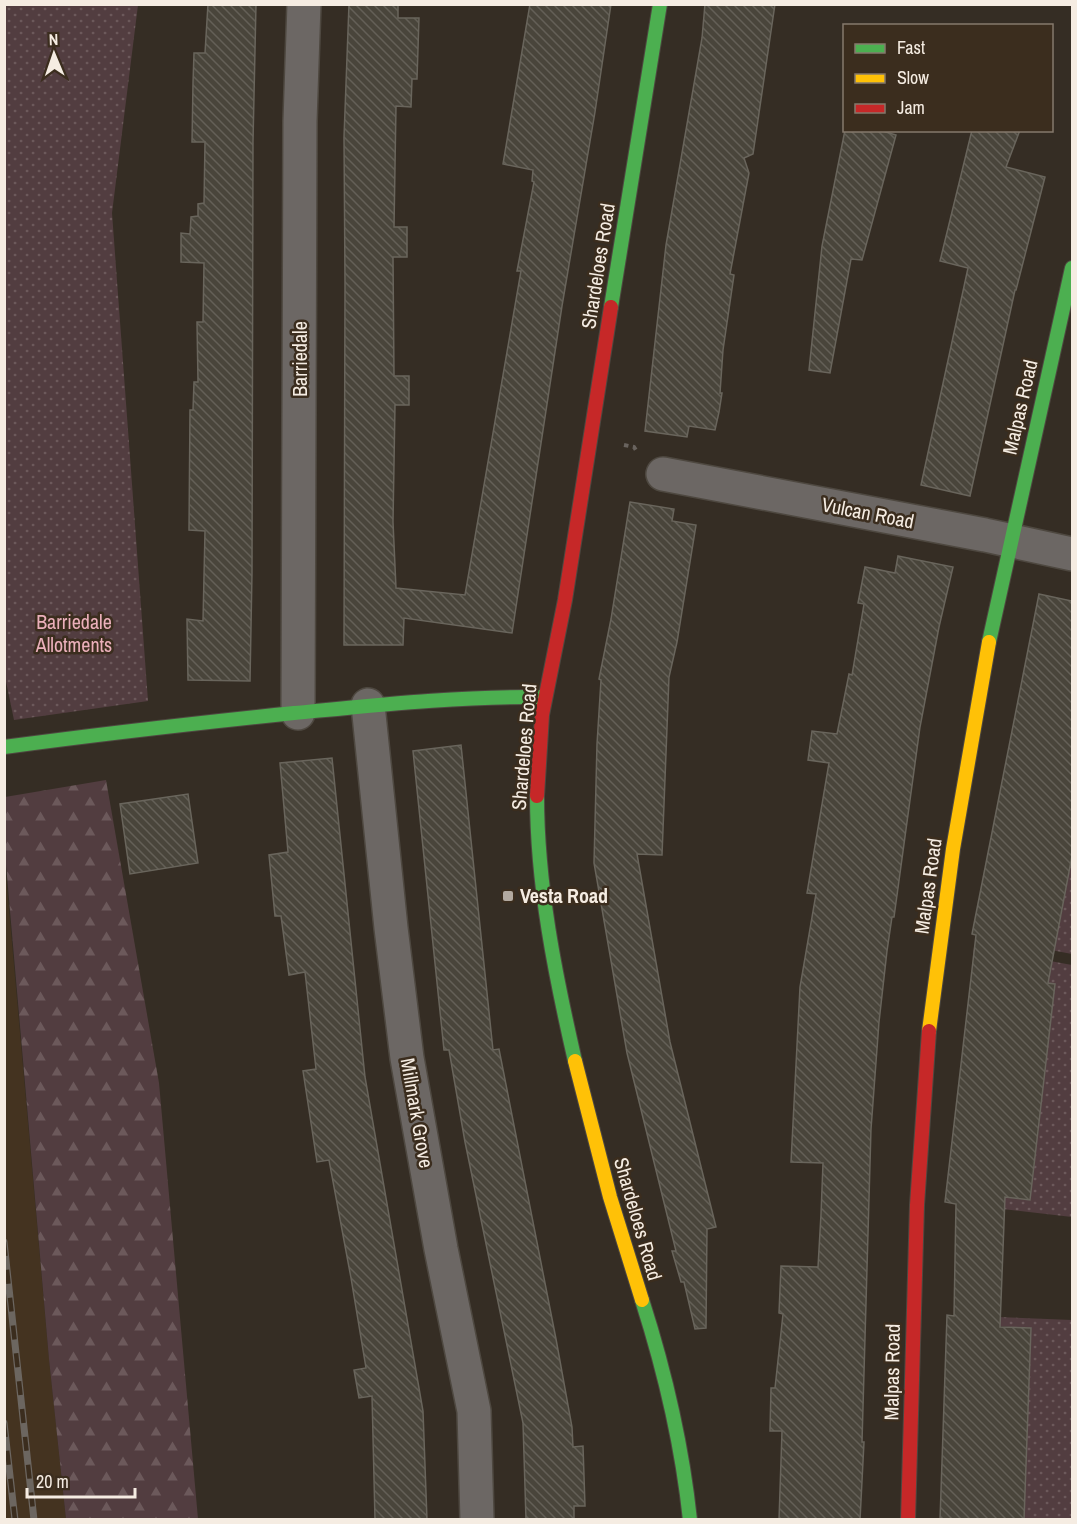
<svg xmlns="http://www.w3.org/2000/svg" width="1077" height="1524" viewBox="0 0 1077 1524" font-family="'Archivo Narrow',sans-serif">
<defs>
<pattern id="forest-firs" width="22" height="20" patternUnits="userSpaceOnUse" patternTransform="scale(1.5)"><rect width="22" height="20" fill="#523d40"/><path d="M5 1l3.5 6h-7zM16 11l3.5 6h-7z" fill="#6c595b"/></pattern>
<pattern id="park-dots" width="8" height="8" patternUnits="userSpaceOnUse" patternTransform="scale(1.5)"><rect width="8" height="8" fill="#523d40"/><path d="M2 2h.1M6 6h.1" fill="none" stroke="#6c595b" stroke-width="1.8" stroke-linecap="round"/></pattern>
<pattern id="building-back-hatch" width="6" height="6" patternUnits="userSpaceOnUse" patternTransform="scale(1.5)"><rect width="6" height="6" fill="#49453b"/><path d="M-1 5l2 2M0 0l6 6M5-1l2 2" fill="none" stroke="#646057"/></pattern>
</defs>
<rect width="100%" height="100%" fill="#352d24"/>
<!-- built -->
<polygon fill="#443320" points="4,853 49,1359 66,1519 5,1519"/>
<!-- forest -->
<polygon fill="url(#forest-firs)" points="106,780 159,1083 198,1519 66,1519 49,1359 5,853 5,797"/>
<!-- park -->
<g fill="url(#park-dots)">
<polygon points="4,5 138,5 112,213 148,701 14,720 4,672"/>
<polygon points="1072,856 1072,954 1019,944 1021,935 1056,941 1063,907 1028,900 1031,882 1066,889"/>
<polygon points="974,947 1072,965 1072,1217 993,1208 995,1196 1030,1200 1035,1160 999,1156 1038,1137 1041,1102 1006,1098 1055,984 1020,980 1021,963 973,957"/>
<polygon points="996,1317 1072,1320 1072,1519 1024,1519 1030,1328 996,1326"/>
</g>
<!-- building -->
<g fill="url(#building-back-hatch)" stroke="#69655c" stroke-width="1.5">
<polygon points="208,4 256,4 253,142 252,573 250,681 188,680 187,619 203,621 205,531 189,530 190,410 193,410 194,382 198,382 197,322 203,322 204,263 181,262 181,233 190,234 191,217 198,216 198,204 204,203 205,142 192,142 193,83 194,53 205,53"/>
<polygon points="349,4 398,4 398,18 419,18 417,79 412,79 411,107 396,106 394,227 407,227 407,257 393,257 394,376 409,376 409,405 395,405 393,522 396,588 465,595 521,271 517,271 534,182 532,181 533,170 503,164 530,4 611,4 595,112 562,306 512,633 404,618 403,645 344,645 345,284 344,137"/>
<polygon points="705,4 775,4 753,154 744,158 749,173 730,274 734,275 723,350 720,393 722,393 719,412 715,430 689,426 687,437 645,431 666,245 702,38"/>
<polygon points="845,130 879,130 896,135 862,260 851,259 830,373 809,370 822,246"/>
<polygon points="972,130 1020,130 1006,167 1045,177 1016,290 1015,290 970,496 921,485 968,268 940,261"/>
<polygon points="630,502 674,509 672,521 696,525 677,642 669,677 662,855 637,854 670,1042 716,1227 707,1229 706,1328 695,1329 684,1282 681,1282 672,1251 676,1251 627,1053 594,863 597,744 601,680 599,679 611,619"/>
<polygon points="898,556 953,567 939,627 920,727 894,917 892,917 887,951 879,1022 871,1129 862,1442 864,1442 860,1520 779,1520 782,1431 770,1431 771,1388 775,1388 783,1314 779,1313 781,1266 818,1267 821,1214 823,1163 791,1162 800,987 816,894 807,893 829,763 808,760 812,731 837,734 849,674 852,675 864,604 858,603 865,567 895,573"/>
<polygon points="1039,594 1072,601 1072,856 1048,983 1055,984 1030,1200 1005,1197 1000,1327 1031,1328 1024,1520 940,1520 947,1315 954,1316 956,1204 945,1202 976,935 972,934"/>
<polygon points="461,745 493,1050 499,1049 556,1339 572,1427 573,1447 583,1446 585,1506 574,1506 574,1520 526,1520 523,1423 465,1142 449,1050 444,1050 413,751"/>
<polygon points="332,758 365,1077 423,1411 427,1520 375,1520 372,1396 359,1398 354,1370 366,1368 351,1278 329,1160 317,1162 303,1071 316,1069 305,972 289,975 281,916 275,916 269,855 288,852 280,763"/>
<polygon points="188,794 198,863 130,874 120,804"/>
</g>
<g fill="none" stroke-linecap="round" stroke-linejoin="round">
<!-- street casing -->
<g stroke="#4e4840" stroke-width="36">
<g id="street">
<polyline points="663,474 985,535 1072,554"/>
<polyline points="368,705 391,928 407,1058 441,1249 474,1411 477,1520"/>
<polyline points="298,713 300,121 304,4"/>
</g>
</g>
<!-- fast casing -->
<g stroke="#4e4840" stroke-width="16">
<g id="fast">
<polyline points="611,307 660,4"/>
<polyline points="989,642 1072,268"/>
<path d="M4 747C101 734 197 723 294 713 378 705 461 696 545 697"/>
<path d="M537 796C537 885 555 974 575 1061"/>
<path d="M642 1300C665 1372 682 1444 690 1520"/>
</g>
</g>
<!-- slow casing -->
<g stroke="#4e4840" stroke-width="16">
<g id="slow">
<polyline points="929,1031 953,849 989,642"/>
<polyline points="575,1061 610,1197 642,1300"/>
</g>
</g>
<!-- jam casing -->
<g stroke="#4e4840" stroke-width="16">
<g id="jam">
<polyline points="537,796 542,715 565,600 611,307"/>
<polyline points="908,1520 917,1205 929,1031"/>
</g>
</g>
<!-- path -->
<polyline stroke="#69635e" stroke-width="4" stroke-dasharray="4.5 4.5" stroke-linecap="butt" points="624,445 634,447 637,452"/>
<!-- street -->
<use href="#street" stroke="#6c6764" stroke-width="33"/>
<!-- fast -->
<use href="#fast" stroke="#4caf50" stroke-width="14"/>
<!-- slow -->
<use href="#slow" stroke="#ffc107" stroke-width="14"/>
<!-- jam -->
<use href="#jam" stroke="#c62828" stroke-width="14"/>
<!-- rail casing -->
<g stroke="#6c6660" stroke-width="7">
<g id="rail">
<polyline points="4,1242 34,1520"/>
<polyline points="4,1423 15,1520"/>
</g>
</g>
<!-- rail -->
<use href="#rail" stroke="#3b2d1e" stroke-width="4.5" stroke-dasharray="14" stroke-linecap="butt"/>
</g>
<!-- markers -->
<rect fill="#b2a9a0" stroke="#3b2d1e" stroke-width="2" x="502" y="890" width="12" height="12" rx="3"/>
<g text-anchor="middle" stroke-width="5" stroke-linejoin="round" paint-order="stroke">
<!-- street labels -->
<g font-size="20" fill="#f5ece2" stroke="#3b2d1e">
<text transform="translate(598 266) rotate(-81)" y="7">Shardeloes Road</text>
<text transform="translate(300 359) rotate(-90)" y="7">Barriedale</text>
<text transform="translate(1020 407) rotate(-77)" y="7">Malpas Road</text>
<text transform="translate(868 513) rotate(11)" y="7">Vulcan Road</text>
<text transform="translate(524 747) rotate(-85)" y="7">Shardeloes Road</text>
<text transform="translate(928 886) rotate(-82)" y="7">Malpas Road</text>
<text transform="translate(417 1113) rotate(80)" y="7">Millmark Grove</text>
<text transform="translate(638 1219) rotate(74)" y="7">Shardeloes Road</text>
<text transform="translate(892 1372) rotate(-89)" y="7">Malpas Road</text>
</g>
<!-- park labels -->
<g font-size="20" fill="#ebb0bb" stroke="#3b2d1e">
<text x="74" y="629">Barriedale<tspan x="74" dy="23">Allotments</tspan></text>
</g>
<!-- poi labels -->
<g font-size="20" font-weight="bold" fill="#f5ece2" stroke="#3b2d1e" text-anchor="start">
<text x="520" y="903">Vesta Road</text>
</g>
</g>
<!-- border -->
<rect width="1077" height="1524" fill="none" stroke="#f5ece2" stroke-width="12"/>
<!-- legend -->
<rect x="843" y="24" width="210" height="108" fill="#3b2d1e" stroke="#85796c" stroke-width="1.5"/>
<rect x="855" y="44" width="30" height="9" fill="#4caf50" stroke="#85796c" stroke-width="1.5"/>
<text x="897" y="54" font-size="18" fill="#f5ece2">Fast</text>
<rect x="855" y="74" width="30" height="9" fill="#ffc107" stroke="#85796c" stroke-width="1.5"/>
<text x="897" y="84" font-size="18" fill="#f5ece2">Slow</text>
<rect x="855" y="104" width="30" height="9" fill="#c62828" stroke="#85796c" stroke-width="1.5"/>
<text x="897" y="114" font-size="18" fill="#f5ece2">Jam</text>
<!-- north arrow -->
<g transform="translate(54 54) rotate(358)" stroke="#3b2d1e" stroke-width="4.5" paint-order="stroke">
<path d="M0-4.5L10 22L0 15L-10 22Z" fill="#f5ece2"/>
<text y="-9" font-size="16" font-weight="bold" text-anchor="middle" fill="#f5ece2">N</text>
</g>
<!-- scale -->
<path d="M27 1488v9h108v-9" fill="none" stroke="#f5ece2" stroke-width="3"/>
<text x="36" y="1488" font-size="18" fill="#f5ece2" stroke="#3b2d1e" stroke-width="4.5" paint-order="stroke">20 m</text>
</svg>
